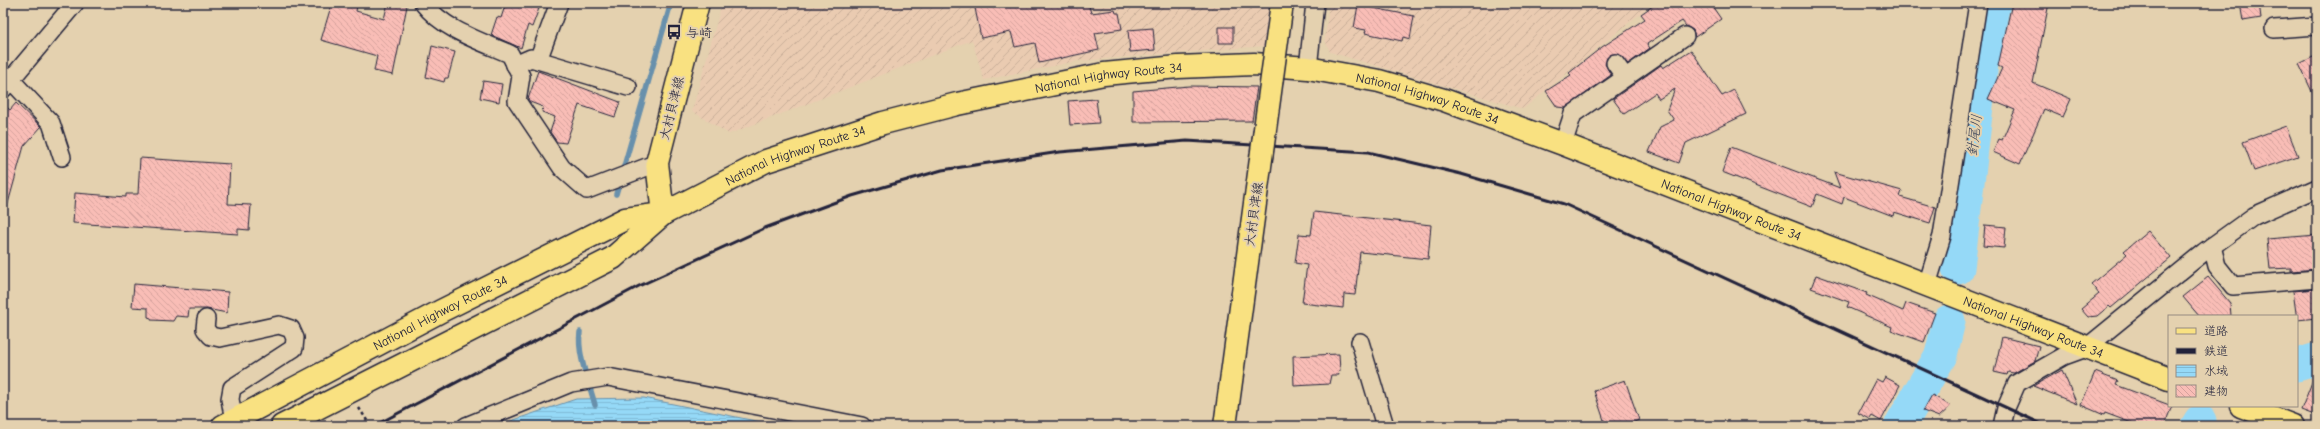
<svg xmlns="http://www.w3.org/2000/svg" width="2320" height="429" viewBox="0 0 2320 429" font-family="'Comic Neue','Klee One',sans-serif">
<defs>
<pattern id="industrial-furrows" width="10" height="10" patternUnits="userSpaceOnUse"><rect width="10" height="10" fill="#eacbb1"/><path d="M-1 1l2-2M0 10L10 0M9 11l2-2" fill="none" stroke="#c8ae99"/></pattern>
<pattern id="water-rules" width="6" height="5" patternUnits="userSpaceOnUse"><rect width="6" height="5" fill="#95d9f7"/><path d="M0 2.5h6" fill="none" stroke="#80bad5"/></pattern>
<pattern id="building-back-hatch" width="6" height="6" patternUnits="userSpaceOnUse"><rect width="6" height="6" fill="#f9bdb6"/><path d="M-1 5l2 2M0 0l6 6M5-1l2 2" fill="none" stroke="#d5a29d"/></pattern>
</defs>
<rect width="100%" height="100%" fill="#e4d1af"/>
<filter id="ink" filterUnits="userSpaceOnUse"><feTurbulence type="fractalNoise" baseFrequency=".025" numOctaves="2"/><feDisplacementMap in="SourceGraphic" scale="8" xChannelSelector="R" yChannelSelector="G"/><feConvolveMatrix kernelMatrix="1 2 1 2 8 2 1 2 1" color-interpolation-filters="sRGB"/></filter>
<g filter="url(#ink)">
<!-- industrial -->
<g fill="url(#industrial-furrows)">
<polygon points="722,3 1269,3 1264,46 1077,61 984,80 972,40 729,134 692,111"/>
<polygon points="1329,3 1653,3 1523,109 1330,52 1325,40"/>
</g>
<!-- water -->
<polygon fill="url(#water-rules)" stroke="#6790ac" points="644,398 780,426 496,426 576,399"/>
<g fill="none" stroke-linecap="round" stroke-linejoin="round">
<!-- stream -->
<g stroke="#6790ac" stroke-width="5.5">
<polyline points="616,194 671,3"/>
<path d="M580 332C577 355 589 382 595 405"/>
</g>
<!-- river -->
<g stroke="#95d9f7" stroke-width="33">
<polyline points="1958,268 1982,63 1994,3"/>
<polyline points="2297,365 2317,359"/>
<polyline points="1900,426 1941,355 1949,321"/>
<polyline points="2197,426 2200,421"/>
</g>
</g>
<!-- building -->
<g fill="url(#building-back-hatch)" stroke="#22223b">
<polygon points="332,3 347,3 357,6 356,11 384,19 388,3 407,6 393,75 374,71 377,56 321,40"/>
<polygon points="506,3 541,3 532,27 528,25 521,48 491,35 497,17 501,18"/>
<polygon points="974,3 1088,3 1091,13 1115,10 1116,13 1119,13 1122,29 1095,33 1099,50 1039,63 1035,43 1015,47 1011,32 981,38"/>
<polygon points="1657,3 1710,3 1721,19 1695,37 1693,30 1686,26 1682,21 1647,44 1650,48 1628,64 1619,54 1610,55 1605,64 1611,75 1566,108 1557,107 1546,91 1571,75 1569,73 1602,47 1645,19 1641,14"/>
<polygon points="2012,3 2049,3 2033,83 2071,99 2063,117 2044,109 2020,164 1993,152 1999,139 2002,140 2015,110 1988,99 2002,68 1998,66"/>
<polygon points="2240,3 2259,3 2261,18 2243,21"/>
<polygon points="1358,5 1414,16 1410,39 1403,37 1402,41 1365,33 1366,30 1354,28"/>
<rect x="1219" y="27" width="14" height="16"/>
<polygon points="1153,28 1155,50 1130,52 1128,30"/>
<polygon points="432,46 455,52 448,78 445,78 444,82 426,77"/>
<polygon points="1691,50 1722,96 1734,90 1746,114 1686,143 1679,163 1649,152 1660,127 1674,120 1667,110 1675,89 1659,99 1655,93 1624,114 1613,99 1661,65 1663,68"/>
<polygon points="2317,55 2317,102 2299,64"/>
<polygon points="538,71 620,102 615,117 579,105 566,143 557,142 550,132 555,117 542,112 543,107 530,102 528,99"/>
<polygon points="483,81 502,84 499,102 480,98"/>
<polygon points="1189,86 1257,87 1252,121 1133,122 1133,91"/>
<polygon points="1096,99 1099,123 1070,125 1068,101"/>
<polygon points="16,103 41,127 24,146 7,207 3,206 3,104 10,110"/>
<polygon points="2286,126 2298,156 2254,171 2243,142"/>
<polygon points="1731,147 1840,188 1834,172 1902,191 1900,197 1935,207 1930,223 1894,212 1893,216 1844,197 1842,204 1817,194 1812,207 1722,172"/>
<polygon points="140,158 230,164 228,204 251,205 249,230 238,229 238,234 73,223 75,193 126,197 126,194 138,194"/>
<polygon points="1314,212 1431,225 1428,259 1360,252 1355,295 1344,294 1343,308 1302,303 1307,265 1295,263 1299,234 1311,235"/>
<polygon points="1985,225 2006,227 2004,248 1983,246"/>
<polygon points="2148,231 2171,258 2111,308 2109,306 2097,316 2088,317 2081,309 2099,294 2091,284 2127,254 2124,251"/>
<polygon points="2317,235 2317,269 2291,271 2291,268 2270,269 2267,239"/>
<polygon points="1816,275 1867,293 1866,295 1903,311 1906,303 1935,313 1924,342 1891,330 1892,327 1847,307 1849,302 1811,288"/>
<polygon points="2208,277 2230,303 2231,316 2199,316 2183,297"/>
<polygon points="134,284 228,292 227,313 207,309 189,309 188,317 176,316 173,321 151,320 151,318 148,317 148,308 132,307"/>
<polygon points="2317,289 2317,318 2297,320 2293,291"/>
<polygon points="2002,337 2039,346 2035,361 2014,373 2008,372 2007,375 1994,372"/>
<polygon points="1339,354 1340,371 1338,372 1339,375 1331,375 1329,384 1294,386 1293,356"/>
<polygon points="2062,370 2077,404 2033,386"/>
<polygon points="2095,372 2118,381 2116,385 2172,406 2164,426 2140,426 2105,413 2104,415 2081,405"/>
<polygon points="2316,372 2317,373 2317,416 2301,410"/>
<polygon points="1885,377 1900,385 1881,421 1872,416 1870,419 1858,413 1876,379 1882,382"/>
<polygon points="1625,380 1639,420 1624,426 1606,426 1594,391"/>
<polygon points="1932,395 1951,406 1939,417 1923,411"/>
</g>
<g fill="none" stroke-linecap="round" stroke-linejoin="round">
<!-- minor casing -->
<g stroke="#22223b" stroke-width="20">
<g id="minor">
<path d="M423 3C444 30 480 41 510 54L521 76 517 101 562 168 587 190 657 163"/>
<polyline points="2274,29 2317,26"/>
<polyline points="538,60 559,3"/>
<polyline points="1615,63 1625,77"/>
<polyline points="515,65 531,58 628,87"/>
<polyline points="1308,68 1315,3"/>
<polyline points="11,80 51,123 62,157"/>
<polyline points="3,89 75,3"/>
<polyline points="1563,144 1573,114 1685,36"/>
<polyline points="2212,246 2217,266 2233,286 2317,279"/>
<polyline points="1927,285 1942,236 1978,3"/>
<polyline points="206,319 205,329 211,336 220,338 279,325 291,329 295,338 294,348 232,388 230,399 234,421"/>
<polyline points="1360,342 1385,426"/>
<polyline points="466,426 571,383 608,377 862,426"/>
<polyline points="2002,426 2006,408 2017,383 2064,356 2086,348 2204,252 2254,216 2317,188"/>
</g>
</g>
<!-- major casing -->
<g stroke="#22223b" stroke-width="25">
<polyline id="major" points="663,214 657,163 698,3"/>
</g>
<!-- highway casing -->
<g stroke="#22223b" stroke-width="25">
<g id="highway">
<polyline points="2241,406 2293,426"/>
<path id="s1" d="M223 426 441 311 625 219 663 214"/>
<path id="s2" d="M282 426 613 258 663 214 766 161 883 123 957 104 1104 74 1178 67 1254 64 1308 68 1379 81 1444 100 1563 144 2169 379"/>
</g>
</g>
<!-- path -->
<polyline stroke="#22223b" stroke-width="2.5" stroke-dasharray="3 3" stroke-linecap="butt" points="359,408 370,425 373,426"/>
<!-- minor -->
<use href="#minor" stroke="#e4d1af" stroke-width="17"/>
<!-- major -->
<use href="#major" stroke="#f9e181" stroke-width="22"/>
<!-- highway -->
<use href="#highway" stroke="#f9e181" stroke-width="22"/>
<!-- rail -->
<polyline stroke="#22223b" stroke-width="3" points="374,426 639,286 765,228 852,196 942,170 1060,152 1187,141 1368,152 1461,174 1564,204 2046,426"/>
<!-- major-bridge casing -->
<g stroke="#22223b" stroke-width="25" stroke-linecap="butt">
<polyline id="major-bridge" points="1225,426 1282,3"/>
</g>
<!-- major-bridge -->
<use href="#major-bridge" stroke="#f9e181" stroke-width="22"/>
</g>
</g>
<!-- icons -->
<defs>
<g id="bus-bare" transform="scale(1.2)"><path d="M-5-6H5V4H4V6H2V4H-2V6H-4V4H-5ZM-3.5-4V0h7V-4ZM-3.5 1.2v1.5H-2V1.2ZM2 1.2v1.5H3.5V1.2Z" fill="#22223b" stroke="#e4d1af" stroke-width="2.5" paint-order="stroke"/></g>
</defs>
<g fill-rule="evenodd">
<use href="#bus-bare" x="674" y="32"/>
</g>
<g text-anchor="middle" stroke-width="4" stroke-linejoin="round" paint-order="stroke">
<!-- poi labels -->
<g font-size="13" fill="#22223b" stroke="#e4d1af" text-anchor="start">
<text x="686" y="37">与崎</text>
</g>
<!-- street labels -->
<g font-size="13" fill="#22223b" stroke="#e4d1af">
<text dy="5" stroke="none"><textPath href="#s2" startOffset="907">National Highway Route 34</textPath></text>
<text dy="5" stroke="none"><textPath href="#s2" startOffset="1231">National Highway Route 34</textPath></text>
<text transform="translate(671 108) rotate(-76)" y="5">大村貝津線</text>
<text dy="5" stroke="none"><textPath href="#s2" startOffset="583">National Highway Route 34</textPath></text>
<text dy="5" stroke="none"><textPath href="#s2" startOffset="1555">National Highway Route 34</textPath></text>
<text transform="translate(1253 214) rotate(-82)" y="5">大村貝津線</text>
<text dy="5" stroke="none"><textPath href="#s1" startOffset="245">National Highway Route 34</textPath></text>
<text dy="5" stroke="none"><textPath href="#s2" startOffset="1879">National Highway Route 34</textPath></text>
</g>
<!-- water labels -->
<g font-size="14" font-style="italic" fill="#333d57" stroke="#e4d1af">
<text transform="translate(1974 135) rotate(-83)" y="5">針尾川</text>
</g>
</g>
<!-- margin -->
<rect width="2320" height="429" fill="none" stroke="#e4d1af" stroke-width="16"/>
<rect x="8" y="8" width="2304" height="413" fill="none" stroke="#22223b" stroke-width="1.5" filter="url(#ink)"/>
<!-- legend -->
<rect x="2168" y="315" width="130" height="92" fill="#e4d1af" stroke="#968b81"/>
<rect x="2176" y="328" width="20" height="6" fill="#f9e181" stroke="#968b81"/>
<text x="2204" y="335" font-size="12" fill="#22223b">道路</text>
<rect x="2176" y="348" width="20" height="6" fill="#22223b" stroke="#968b81"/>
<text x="2204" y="355" font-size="12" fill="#22223b">鉄道</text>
<rect x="2176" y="365" width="20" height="12" fill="url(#water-rules)" stroke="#968b81"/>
<text x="2204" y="375" font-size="12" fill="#22223b">水域</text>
<rect x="2176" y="385" width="20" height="12" fill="url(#building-back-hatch)" stroke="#968b81"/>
<text x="2204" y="395" font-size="12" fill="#22223b">建物</text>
</svg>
